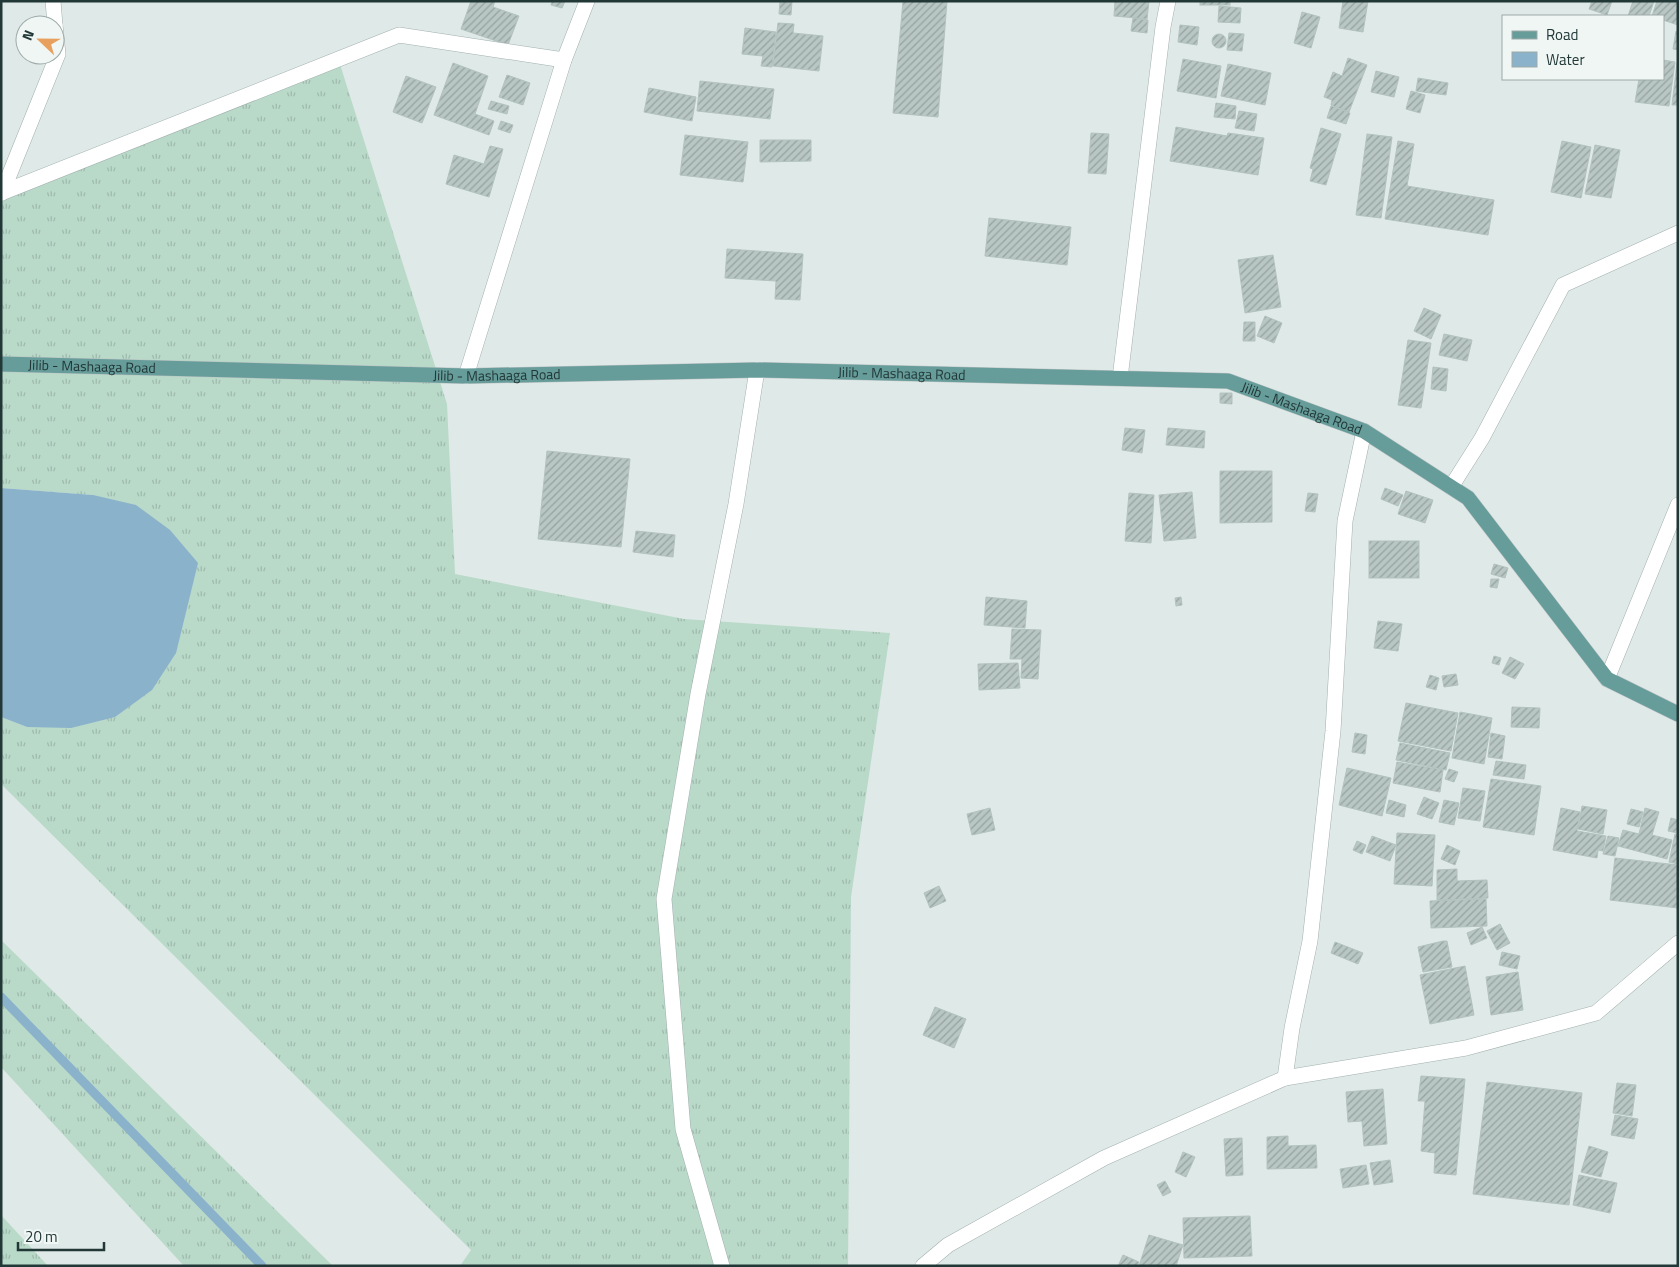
<svg xmlns="http://www.w3.org/2000/svg" width="1679" height="1267" viewBox="0 0 1679 1267" font-family="'Titillium Web',sans-serif">
<defs>
<pattern id="grass-tufts" width="24" height="20" patternUnits="userSpaceOnUse" patternTransform="scale(1.25)"><rect width="24" height="20" fill="#b9d9c9"/><path d="M3 7l-1-3M5 7V3M7 7l1-3M15 17l-1-3M17 17v-4M19 17l1-3" fill="none" stroke="#9fbbad"/></pattern>
<pattern id="building-hatch" width="6" height="6" patternUnits="userSpaceOnUse" patternTransform="scale(1.25)"><rect width="6" height="6" fill="#b8c6c4"/><path d="M-1 1l2-2M0 6l6-6M5 7l2-2" fill="none" stroke="#95a2a0"/></pattern>
</defs>
<rect width="100%" height="100%" fill="#dfe9e7"/>
<!-- grass -->
<g fill="url(#grass-tufts)">
<polygon points="338,58 447,404 455,574 684,619 890,633 851,897 848,1266 460,1266 471,1250 1,784 1,717 27,727 93,495 1,488 1,185"/>
<polygon points="1,940 333,1266 184,1266 1,1067"/>
<polygon points="1,1215 48,1266 1,1266"/>
</g>
<!-- water -->
<polygon fill="#8ab2cb" points="1,488 93,495 136,505 170,530 198,563 176,653 152,690 115,717 71,728 27,727 1,717"/>
<g fill="none" stroke-linecap="round" stroke-linejoin="round">
<!-- stream -->
<polyline stroke="#8ab2cb" stroke-width="9" points="1,997 262,1266"/>
</g>
<!-- building -->
<g fill="url(#building-hatch)" stroke="#b2c2bf">
<polygon points="471,1 495,1 493,7 519,16 508,45 461,29"/>
<polygon points="552,1 565,1 562,8 551,5"/>
<polygon points="780,1 792,1 791,15 779,14"/>
<polygon points="903,1 947,1 938,117 893,113"/>
<polygon points="1115,1 1149,1 1147,19 1114,16"/>
<rect x="1200" y="1" width="30" height="4"/>
<polygon points="1343,1 1368,1 1363,32 1339,28"/>
<polygon points="1592,1 1612,1 1607,15 1589,9"/>
<polygon points="1633,1 1654,1 1649,16 1628,16"/>
<polygon points="1657,1 1678,1 1678,25 1663,20 1663,16 1652,16"/>
<polygon points="1219,6 1241,8 1240,23 1218,22"/>
<polygon points="1302,12 1320,17 1311,48 1294,43"/>
<polygon points="1133,18 1148,20 1147,33 1131,31"/>
<polygon points="778,23 794,24 793,33 823,36 819,71 773,66"/>
<polygon points="1180,25 1199,27 1197,45 1178,42"/>
<polygon points="745,28 776,32 772,67 761,66 763,56 742,54"/>
<polygon points="1676,31 1678,32 1678,50 1673,49"/>
<polygon points="1229,33 1244,34 1242,51 1227,50"/>
<circle cx="1219" cy="41" r="7"/>
<polygon points="1348,58 1367,65 1349,112 1331,105 1332,100 1324,97 1333,72 1342,76"/>
<polygon points="1183,59 1221,66 1216,98 1177,91"/>
<polygon points="1663,60 1675,62 1669,106 1635,102 1639,79 1663,79"/>
<polygon points="453,63 488,76 475,114 494,121 489,135 434,115"/>
<polygon points="1677,63 1678,63 1678,105 1672,105"/>
<polygon points="1228,64 1271,73 1265,105 1221,96"/>
<polygon points="1376,71 1399,77 1394,97 1371,92"/>
<polygon points="507,75 530,83 523,105 499,97"/>
<polygon points="406,76 436,87 422,123 393,112"/>
<polygon points="1418,78 1448,83 1446,95 1416,91"/>
<polygon points="700,81 774,89 770,119 697,111"/>
<polygon points="649,88 696,97 692,121 644,112"/>
<polygon points="1411,91 1425,95 1420,113 1406,109"/>
<polygon points="491,101 509,106 507,114 488,109"/>
<polygon points="1216,103 1236,106 1235,119 1214,117"/>
<polygon points="1331,106 1350,113 1346,124 1327,118"/>
<polygon points="1239,111 1257,114 1254,131 1235,128"/>
<polygon points="501,121 513,125 510,133 498,129"/>
<polygon points="1176,127 1227,136 1228,133 1264,138 1258,175 1170,161"/>
<polygon points="1321,128 1341,134 1326,185 1310,181 1313,169 1310,168"/>
<polygon points="1091,133 1109,134 1106,174 1088,173"/>
<polygon points="1367,134 1392,137 1381,218 1356,215"/>
<polygon points="685,135 748,142 743,182 680,175"/>
<polygon points="760,140 811,140 811,161 760,162"/>
<polygon points="1398,141 1414,144 1407,186 1494,200 1488,235 1385,219"/>
<polygon points="1562,141 1591,147 1581,198 1551,192"/>
<polygon points="1595,145 1620,150 1611,198 1585,194"/>
<polygon points="490,146 503,149 489,197 446,184 454,155 484,164"/>
<polygon points="989,218 1071,227 1067,265 985,256"/>
<polygon points="727,249 803,254 800,300 775,299 776,281 725,278"/>
<polygon points="1273,255 1281,307 1245,313 1238,260"/>
<polygon points="1424,308 1441,315 1431,339 1414,331"/>
<polygon points="1265,316 1282,323 1274,343 1257,336"/>
<polygon points="1244,322 1255,322 1255,341 1243,341"/>
<polygon points="1444,334 1472,340 1467,361 1439,355"/>
<polygon points="1408,340 1431,343 1421,408 1398,405"/>
<polygon points="1433,367 1448,369 1446,391 1431,389"/>
<polygon points="1220,393 1232,393 1232,404 1220,403"/>
<polygon points="1125,428 1145,430 1142,453 1122,450"/>
<polygon points="1168,428 1205,431 1204,448 1166,445"/>
<polygon points="547,451 630,459 621,547 538,539"/>
<polygon points="1220,471 1272,471 1272,522 1220,523"/>
<polygon points="1385,488 1403,495 1398,506 1381,499"/>
<polygon points="1406,491 1433,500 1425,523 1398,514"/>
<polygon points="1192,492 1196,538 1164,541 1159,495"/>
<polygon points="1129,493 1154,495 1151,543 1125,541"/>
<polygon points="1308,493 1318,494 1315,512 1305,511"/>
<polygon points="636,531 675,535 673,557 633,552"/>
<rect x="1369" y="541" width="50" height="37"/>
<polygon points="1494,564 1508,568 1505,578 1491,574"/>
<polygon points="1491,579 1499,579 1497,588 1490,587"/>
<polygon points="986,597 1027,601 1025,628 984,625"/>
<polygon points="1181,597 1182,605 1176,606 1175,598"/>
<polygon points="1378,621 1402,624 1398,651 1374,648"/>
<polygon points="1012,629 1041,630 1038,679 1021,678 1022,659 1010,659"/>
<polygon points="1494,656 1501,658 1499,665 1492,663"/>
<polygon points="1510,657 1524,664 1515,679 1502,673"/>
<polygon points="1018,663 1020,688 979,690 978,664"/>
<polygon points="1456,674 1458,685 1444,687 1442,676"/>
<polygon points="1430,675 1439,678 1436,690 1426,687"/>
<polygon points="1406,703 1458,713 1451,751 1398,741"/>
<polygon points="1512,707 1540,708 1539,728 1511,727"/>
<polygon points="1460,712 1492,718 1484,764 1452,758"/>
<polygon points="1355,733 1367,735 1365,754 1352,752"/>
<polygon points="1491,733 1505,736 1502,759 1488,757"/>
<polygon points="1400,743 1450,753 1446,770 1396,760"/>
<polygon points="1496,761 1526,765 1524,779 1493,775"/>
<polygon points="1397,762 1443,770 1440,792 1393,783"/>
<polygon points="1347,768 1391,778 1382,816 1339,805"/>
<polygon points="1449,769 1458,772 1454,782 1445,779"/>
<polygon points="1491,779 1541,786 1534,835 1483,827"/>
<polygon points="1463,788 1485,791 1480,821 1458,818"/>
<polygon points="1424,797 1439,803 1432,819 1417,814"/>
<polygon points="1389,800 1406,805 1404,817 1386,813"/>
<polygon points="1444,800 1459,803 1454,825 1439,822"/>
<polygon points="1582,806 1607,810 1603,834 1578,829"/>
<polygon points="990,808 995,830 972,835 967,814"/>
<polygon points="1561,808 1580,812 1577,831 1606,836 1603,851 1598,850 1597,858 1553,850"/>
<polygon points="1645,808 1659,812 1652,835 1672,840 1667,859 1618,846 1623,830 1639,834"/>
<polygon points="1631,809 1643,812 1639,827 1627,824"/>
<polygon points="1671,818 1678,820 1678,833 1668,831"/>
<polygon points="1397,833 1435,835 1432,886 1394,884"/>
<polygon points="1675,834 1678,834 1678,864 1669,862"/>
<polygon points="1372,836 1396,845 1390,861 1366,852"/>
<polygon points="1608,836 1619,838 1615,856 1603,854"/>
<polygon points="1357,841 1366,845 1362,854 1353,850"/>
<polygon points="1447,845 1460,851 1455,865 1441,859"/>
<polygon points="1615,858 1678,865 1678,908 1610,900"/>
<polygon points="1457,869 1457,881 1487,880 1488,898 1437,900 1437,870"/>
<polygon points="939,886 946,901 930,908 924,893"/>
<polygon points="1486,899 1487,926 1431,928 1430,901"/>
<polygon points="1500,924 1510,943 1497,950 1487,931"/>
<polygon points="1482,927 1487,938 1471,945 1467,933"/>
<polygon points="1443,941 1447,941 1452,967 1423,972 1418,947"/>
<polygon points="1335,942 1363,953 1358,964 1331,953"/>
<polygon points="1502,952 1520,956 1517,969 1499,965"/>
<polygon points="1465,966 1474,1015 1430,1024 1420,975"/>
<polygon points="1518,972 1523,1010 1491,1015 1486,977"/>
<polygon points="935,1007 966,1019 954,1048 923,1035"/>
<polygon points="1421,1076 1465,1079 1456,1175 1434,1173 1435,1153 1421,1151 1425,1101 1418,1101"/>
<polygon points="1487,1082 1582,1093 1569,1205 1473,1194"/>
<polygon points="1617,1083 1636,1085 1632,1116 1613,1113"/>
<polygon points="1383,1089 1387,1144 1364,1146 1362,1121 1348,1122 1346,1092"/>
<polygon points="1615,1115 1638,1119 1634,1139 1611,1135"/>
<polygon points="1288,1136 1288,1146 1316,1145 1317,1168 1267,1169 1267,1137"/>
<polygon points="1242,1138 1243,1175 1226,1176 1224,1139"/>
<polygon points="1589,1146 1608,1152 1601,1177 1581,1172"/>
<polygon points="1183,1152 1195,1157 1186,1177 1175,1172"/>
<polygon points="1390,1160 1393,1182 1374,1185 1370,1163"/>
<polygon points="1366,1165 1369,1184 1343,1188 1340,1169"/>
<polygon points="1579,1175 1617,1183 1610,1213 1573,1205"/>
<polygon points="1165,1181 1171,1192 1163,1196 1157,1185"/>
<polygon points="1250,1216 1252,1256 1184,1258 1183,1218"/>
<polygon points="1149,1235 1183,1245 1176,1266 1139,1266"/>
<polygon points="1123,1255 1139,1262 1137,1266 1118,1266"/>
</g>
<g fill="none" stroke-linecap="round" stroke-linejoin="round">
<!-- minor casing -->
<g stroke="#a2b0af" stroke-width="16">
<g id="minor">
<polyline points="53,1 55,25"/>
<polyline points="1,193 399,35 564,60"/>
<polyline points="2,193 58,54 55,25"/>
<polyline points="466,376 564,60 587,1"/>
<polyline points="1120,378 1163,27 1168,1"/>
<polyline points="1451,487 1482,438 1563,285 1678,233"/>
<polyline points="1607,679 1678,505"/>
<polyline points="1285,1078 1292,1028 1310,941 1333,731 1345,521 1364,431"/>
<polyline points="722,1266 683,1129 664,899 698,694 736,504 757,370"/>
<polyline points="923,1266 948,1245 1104,1158 1285,1078 1466,1048 1596,1013 1678,943"/>
</g>
</g>
<!-- major casing -->
<g stroke="#bcc3c3" stroke-width="16">
<g id="major">
<path id="s1" d="M1 364 466 376 757 370 1228 381 1364 431 1468 498 1607 679 1678 714"/>
</g>
</g>
<!-- minor -->
<use href="#minor" stroke="#fff" stroke-width="15"/>
<!-- major -->
<use href="#major" stroke="#669c9a" stroke-width="15"/>
</g>
<g text-anchor="middle" stroke-width="4" stroke-linejoin="round" paint-order="stroke">
<!-- street labels -->
<g font-size="14" fill="#213837" stroke="#eff6f4">
<text dy="5" stroke="none"><textPath href="#s1" startOffset="91">Jilib - Mashaaga Road</textPath></text>
<text dy="5" stroke="none"><textPath href="#s1" startOffset="901">Jilib - Mashaaga Road</textPath></text>
<text dy="5" stroke="none"><textPath href="#s1" startOffset="496">Jilib - Mashaaga Road</textPath></text>
<text dy="5" stroke="none"><textPath href="#s1" startOffset="1306">Jilib - Mashaaga Road</textPath></text>
</g>
</g>
<!-- border -->
<rect width="1679" height="1267" fill="none" stroke="#213837" stroke-width="5"/>
<!-- legend -->
<rect x="1502" y="15" width="162" height="65" fill="#eff6f4" stroke="#9daaa8"/>
<rect x="1512" y="31" width="25" height="8" fill="#669c9a" stroke="#9daaa8"/>
<text x="1546" y="40" font-size="15" fill="#213837">Road</text>
<rect x="1512" y="52" width="25" height="15" fill="#8ab2cb" stroke="#9daaa8"/>
<text x="1546" y="65" font-size="15" fill="#213837">Water</text>
<!-- north arrow -->
<g transform="translate(40 40) rotate(292)"><circle r="24" fill="#eff6f4" stroke="#9daaa8"/>
<path d="M0-4L9 19L0 12L-9 19Z" fill="#e8a05e"/>
<text y="-8" font-size="14" font-weight="bold" text-anchor="middle" fill="#213837">N</text>
</g>
<!-- scale -->
<path d="M18 1242v8h86v-8" fill="none" stroke="#213837" stroke-width="2.5"/>
<text x="25" y="1242" font-size="15" fill="#213837" stroke="#eff6f4" stroke-width="4" paint-order="stroke">20 m</text>
</svg>
